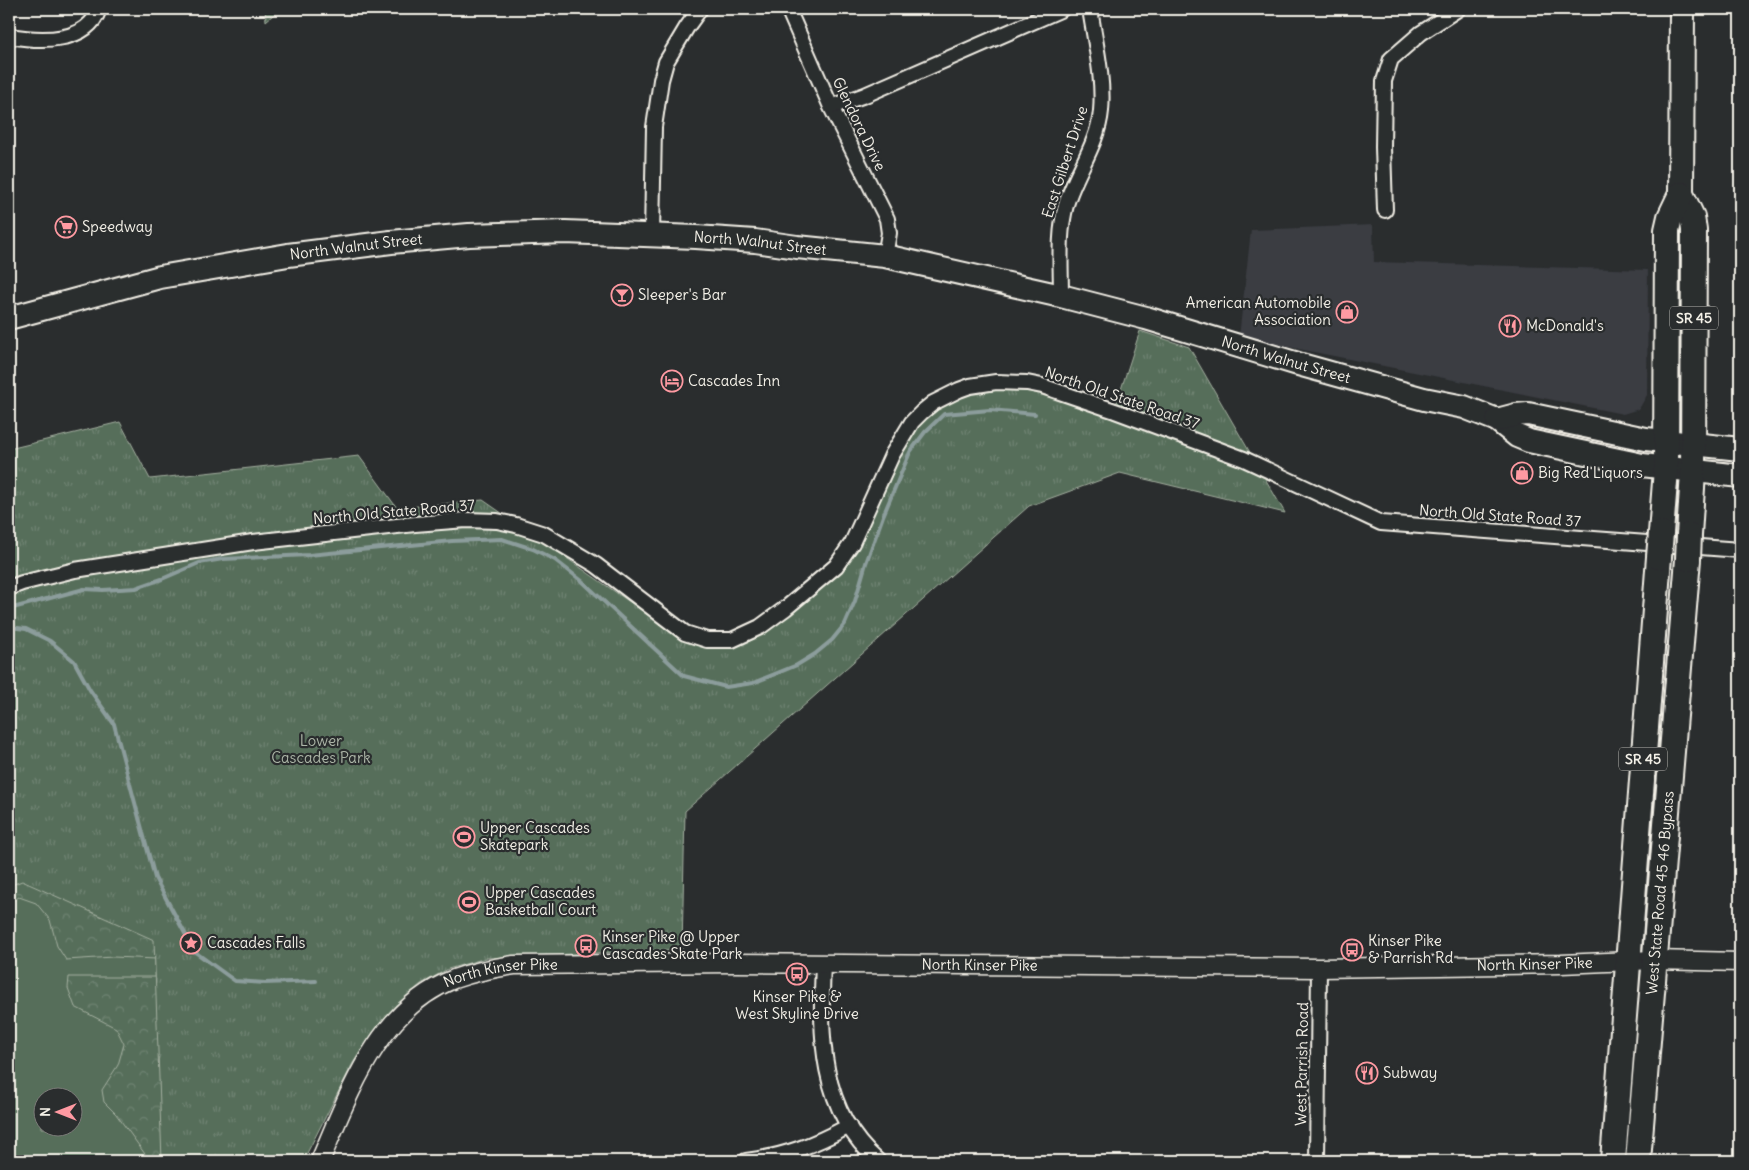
<svg xmlns="http://www.w3.org/2000/svg" width="1749" height="1170" viewBox="0 0 1749 1170" font-family="Delius,sans-serif">
<defs>
<pattern id="forest-crowns" width="20" height="18" patternUnits="userSpaceOnUse" patternTransform="scale(1.25)"><rect width="20" height="18" fill="#566e5a"/><path d="M2 6a3 3 0 1 1 6 0M12 15a3 3 0 1 1 6 0" fill="none" stroke="#6f8372"/></pattern>
<pattern id="park-tufts" width="24" height="20" patternUnits="userSpaceOnUse" patternTransform="scale(1.25)"><rect width="24" height="20" fill="#566e5a"/><path d="M3 7l-1-3M5 7V3M7 7l1-3M15 17l-1-3M17 17v-4M19 17l1-3" fill="none" stroke="#6f8372"/></pattern>
</defs>
<rect width="100%" height="100%" fill="#2a2d2e"/>
<filter id="ink" filterUnits="userSpaceOnUse"><feTurbulence type="fractalNoise" baseFrequency=".02" numOctaves="2"/><feDisplacementMap in="SourceGraphic" scale="10" xChannelSelector="R" yChannelSelector="G"/><feConvolveMatrix kernelMatrix="1 2 1 2 8 2 1 2 1" color-interpolation-filters="sRGB"/></filter>
<g filter="url(#ink)">
<!-- built -->
<polygon fill="#3a3c42" points="1373,225 1374,262 1648,270 1647,395 1639,409 1623,414 1239,337 1251,230"/>
<!-- green -->
<path fill="#566e5a" stroke="#a5b0a1" fill-rule="evenodd" d="M9 886 154 940 162 1161H9ZM42 1098H72V1128H42Z"/>
<!-- forest -->
<g fill="url(#forest-crowns)" stroke="#a5b0a1">
<polygon points="265,9 280,9 266,21"/>
<polygon points="9,732 178,960 113,957 66,960 57,946 50,920 36,903 19,897 9,903"/>
<polygon points="69,977 174,977 280,1161 150,1161 116,1114 104,1102 102,1090 118,1065 124,1044 116,1028 75,1007 68,988"/>
</g>
<!-- park -->
<path fill="url(#park-tufts)" stroke="#a5b0a1" d="M1140 331 1189 347 1285 513 1120 473 1029 506 685 811 682 949 486 958 448 969 421 984 396 1005 373 1033 353 1063 303 1161H162L154 940 22 881 9 886V449L120 422 150 479 359 456 397 508 483 500 683 639C697 646 709 648 724 647L828 580 852 556 898 456 915 430 937 406 983 388 1011 386 1038 391 1114 411Z"/>
<g fill="none" stroke-linecap="round" stroke-linejoin="round">
<!-- stream -->
<g stroke="#8c9d9c" stroke-width="4">
<polyline points="9,609 84,589 103,590 136,588 162,579 199,563 223,559 309,555 452,541 502,539 533,549 555,560 582,581 684,676 726,687 753,683 797,665 815,654 832,640 845,624 855,601 866,563 883,516 910,452 925,432 944,414 990,410 1035,414"/>
<polyline points="9,627 26,629 50,641 74,661 90,690 114,724 155,878 195,952 235,981 265,983 316,981"/>
</g>
<!-- minor casing -->
<g stroke="#f4f1e8" stroke-width="18">
<g id="minor">
<polyline points="788,9 831,107 887,219 889,233 885,256"/>
<path d="M9 36C39 41 87 44 99 9"/>
<polyline points="831,107 865,95 1062,9"/>
<polyline points="1385,210 1383,147 1384,81 1391,59 1421,33 1458,9"/>
<polyline points="652,235 654,127 661,80 666,62 687,27 700,9"/>
<path d="M1061 296C1061 265 1058 235 1066 205 1075 173 1098 145 1101 111 1104 78 1095 42 1090 9"/>
<polyline points="9,588 22,583 75,570 253,542 415,524 466,520 497,521 516,525 544,534 596,565 685,633 707,640 732,640 760,627 786,608 836,566 852,543 892,455 912,422 922,412 933,403 959,390 970,386 996,382 1027,383 1042,386 1115,411 1244,459 1381,523 1740,550"/>
<path d="M823 964C820 1035 819 1110 878 1161"/>
<path d="M746 1161C785 1156 814 1145 849 1126"/>
<polyline points="1317,1161 1319,968"/>
</g>
</g>
<!-- tertiary casing -->
<g stroke="#f4f1e8" stroke-width="21">
<g id="tertiary">
<path id="s1" d="M320 1161C350 1092 378 1009 454 979 473 972 493 968 514 965L735 963 1319 968 1561 964 1654 960 1740 962"/>
</g>
</g>
<!-- primary casing -->
<g stroke="#f4f1e8" stroke-width="26">
<g id="primary">
<path id="s2" d="M9 318 160 277 288 255 391 242 469 235 565 232 696 237 755 241 797 247 885 256 1061 296 1146 318 1298 364 1424 399 1464 407 1497 420 1517 436 1529 441 1642 465 1740 476"/>
<polyline points="1497,420 1516,415 1528,414 1646,439 1740,449"/>
</g>
</g>
<!-- trunk casing -->
<g stroke="#f4f1e8" stroke-width="28">
<g id="trunk">
<polyline points="1682,9 1681,194 1692,217 1694,230 1693,472 1689,535"/>
<polyline points="1661,533 1666,469 1667,230 1670,217 1681,194"/>
<polyline points="1613,1161 1659,557"/>
<path id="s3" d="M1638 1161 1688 559"/>
</g>
</g>
<!-- minor -->
<use href="#minor" stroke="#2a2d2e" stroke-width="14"/>
<!-- tertiary -->
<use href="#tertiary" stroke="#2a2d2e" stroke-width="18"/>
<!-- primary -->
<use href="#primary" stroke="#2a2d2e" stroke-width="22"/>
<!-- trunk -->
<use href="#trunk" stroke="#2a2d2e" stroke-width="24"/>
<!-- trunk-bridge casing -->
<g stroke="#f4f1e8" stroke-width="28" stroke-linecap="butt">
<g id="trunk-bridge">
<polyline points="1659,557 1661,533"/>
<polyline points="1688,559 1689,535"/>
</g>
</g>
<!-- trunk-bridge -->
<use href="#trunk-bridge" stroke="#2a2d2e" stroke-width="24"/>
</g>
</g>
<!-- icons -->
<defs>
<g id="supermarket-ring" transform="scale(1.125)"><circle r="9.5" fill="#2a2d2e" stroke="#ff9aa2" stroke-width="1.5"/><path d="M-6-5.5h2.5l.6 2H6L4.5 2H-2.5L-4.4-4H-6ZM-1.5 3.2a1.3 1.3 0 1 0 .1 0ZM3 3.2a1.3 1.3 0 1 0 .1 0Z" fill="#ff9aa2"/></g>
<g id="bar-ring" transform="scale(1.125)"><circle r="9.5" fill="#2a2d2e" stroke="#ff9aa2" stroke-width="1.5"/><path d="M-6-5H6L.8 .8V4.5H3.5V6h-7V4.5H-.8V.8Z" fill="#ff9aa2"/></g>
<g id="shop-ring" transform="scale(1.125)"><circle r="9.5" fill="#2a2d2e" stroke="#ff9aa2" stroke-width="1.5"/><path d="M-5-2.5h2.3a2.7 3.5 0 0 1 5.4 0H5L5.5 6h-11ZM-1.5-2.5h3a1.5 2.3 0 0 0-3 0Z" fill="#ff9aa2"/></g>
<g id="restaurant-ring" transform="scale(1.125)"><circle r="9.5" fill="#2a2d2e" stroke="#ff9aa2" stroke-width="1.5"/><path d="M-5-6h1v4h1v-4h1v4h1v-4h1v5L-1.5 .5V6h-2V.5L-5-1ZM5-6V6H3V1.5H1.5Q1.5-4 5-6Z" fill="#ff9aa2"/></g>
<g id="hotel-ring" transform="scale(1.125)"><circle r="9.5" fill="#2a2d2e" stroke="#ff9aa2" stroke-width="1.5"/><path d="M-6-4.5h1.5V1H6V5H4.5V3h-9V5H-6ZM-4 0a1.8 1.8 0 1 1 3.6 0ZM.5 0V-2.5h3Q6-2.5 6 0Z" fill="#ff9aa2"/></g>
<g id="stadium-ring" transform="scale(1.125)"><circle r="9.5" fill="#2a2d2e" stroke="#ff9aa2" stroke-width="1.5"/><path d="M0-5a6.5 5 0 1 0 0 10a6.5 5 0 1 0 0-10ZM-3.5-1.8h7v3.6h-7Z" fill="#ff9aa2"/></g>
<g id="sight-ring" transform="scale(1.125)"><circle r="9.5" fill="#2a2d2e" stroke="#ff9aa2" stroke-width="1.5"/><path d="M0-6L1.8-2.2L6-1.7L2.9 1.2L3.7 5.4L0 3.3L-3.7 5.4L-2.9 1.2L-6-1.7L-1.8-2.2Z" fill="#ff9aa2"/></g>
<g id="bus-ring" transform="scale(1.125)"><circle r="9.5" fill="#2a2d2e" stroke="#ff9aa2" stroke-width="1.5"/><path d="M-5-6H5V4H4V6H2V4H-2V6H-4V4H-5ZM-3.5-4V0h7V-4ZM-3.5 1.2v1.5H-2V1.2ZM2 1.2v1.5H3.5V1.2Z" fill="#ff9aa2"/></g>
</defs>
<g fill-rule="evenodd">
<use href="#supermarket-ring" x="66" y="227"/>
<use href="#bar-ring" x="622" y="295"/>
<use href="#shop-ring" x="1347" y="312"/>
<use href="#restaurant-ring" x="1510" y="326"/>
<use href="#hotel-ring" x="672" y="381"/>
<use href="#shop-ring" x="1522" y="473"/>
<use href="#stadium-ring" x="464" y="837"/>
<use href="#stadium-ring" x="469" y="902"/>
<use href="#sight-ring" x="191" y="943"/>
<use href="#bus-ring" x="586" y="946"/>
<use href="#bus-ring" x="1352" y="950"/>
<use href="#bus-ring" x="797" y="974"/>
<use href="#restaurant-ring" x="1367" y="1073"/>
</g>
<g text-anchor="middle" stroke-width="4.5" stroke-linejoin="round" paint-order="stroke">
<!-- shield labels -->
<g fill="#2a2d2e" stroke="#b7b6b0" stroke-width="1">
<rect x="1670" y="306.5" width="48" height="23" rx="4"/>
<rect x="1619" y="747.5" width="48" height="23" rx="4"/>
</g>
<g font-size="14" font-weight="bold" fill="#f4f1e8">
<text x="1694" y="323">SR 45</text>
<text x="1643" y="764">SR 45</text>
</g>
<!-- street labels -->
<g font-size="15" fill="#f4f1e8" stroke="#2a2d2e">
<text transform="translate(859 124) rotate(64)" y="5">Glendora Drive</text>
<text transform="translate(1065 162) rotate(-72)" y="5">East Gilbert Drive</text>
<text dy="5" stroke="none"><textPath href="#s2" startOffset="760">North Walnut Street</textPath></text>
<text dy="5" stroke="none"><textPath href="#s2" startOffset="355">North Walnut Street</textPath></text>
<text dy="5" stroke="none"><textPath href="#s2" startOffset="1300">North Walnut Street</textPath></text>
<text transform="translate(1122 398) rotate(19)" y="5">North Old State Road 37</text>
<text transform="translate(394 512) rotate(-5)" y="5">North Old State Road 37</text>
<text transform="translate(1500 516) rotate(4)" y="5">North Old State Road 37</text>
<text dy="5" stroke="none"><textPath href="#s3" startOffset="269">West State Road 45 46 Bypass</textPath></text>
<text dy="5" stroke="none"><textPath href="#s1" startOffset="1315">North Kinser Pike</textPath></text>
<text dy="5" stroke="none"><textPath href="#s1" startOffset="760">North Kinser Pike</textPath></text>
<text dy="5" stroke="none"><textPath href="#s1" startOffset="280">North Kinser Pike</textPath></text>
<text transform="translate(1302 1064) rotate(-89)" y="5">West Parrish Road</text>
</g>
<!-- poi labels -->
<g font-size="15" fill="#f4f1e8" stroke="#2a2d2e" text-anchor="start">
<text x="82" y="232">Speedway</text>
<text x="638" y="300">Sleeper's Bar</text>
<text x="1331" y="308" text-anchor="end">American Automobile<tspan x="1331" dy="17">Association</tspan></text>
<text x="1526" y="331">McDonald's</text>
<text x="688" y="386">Cascades Inn</text>
<text x="1538" y="478">Big Red Liquors</text>
<text x="480" y="833">Upper Cascades<tspan x="480" dy="17">Skatepark</tspan></text>
<text x="485" y="898">Upper Cascades<tspan x="485" dy="17">Basketball Court</tspan></text>
<text x="602" y="942">Kinser Pike @ Upper<tspan x="602" dy="17">Cascades Skate Park</tspan></text>
<text x="1368" y="946">Kinser Pike<tspan x="1368" dy="17">&amp; Parrish Rd</tspan></text>
<text x="207" y="948">Cascades Falls</text>
<text x="797" y="1002" text-anchor="middle">Kinser Pike &amp;<tspan x="797" dy="17">West Skyline Drive</tspan></text>
<text x="1383" y="1078">Subway</text>
</g>
<!-- park labels -->
<g font-size="15" fill="#adb6a8" stroke="#2a2d2e">
<text x="321" y="746">Lower<tspan x="321" dy="17">Cascades Park</tspan></text>
</g>
</g>
<!-- margin -->
<rect width="1749" height="1170" fill="none" stroke="#2a2d2e" stroke-width="30"/>
<rect x="15" y="15" width="1719" height="1140" fill="none" stroke="#f4f1e8" stroke-width="2" filter="url(#ink)"/>
<!-- north arrow -->
<g transform="translate(58 1112) rotate(270)"><circle r="24" fill="#2a2d2e" stroke="#7b7b78"/>
<path d="M0-4L9 19L0 12L-9 19Z" fill="#ff9aa2"/>
<text y="-8" font-size="14" font-weight="bold" text-anchor="middle" fill="#f4f1e8">N</text>
</g>
</svg>
